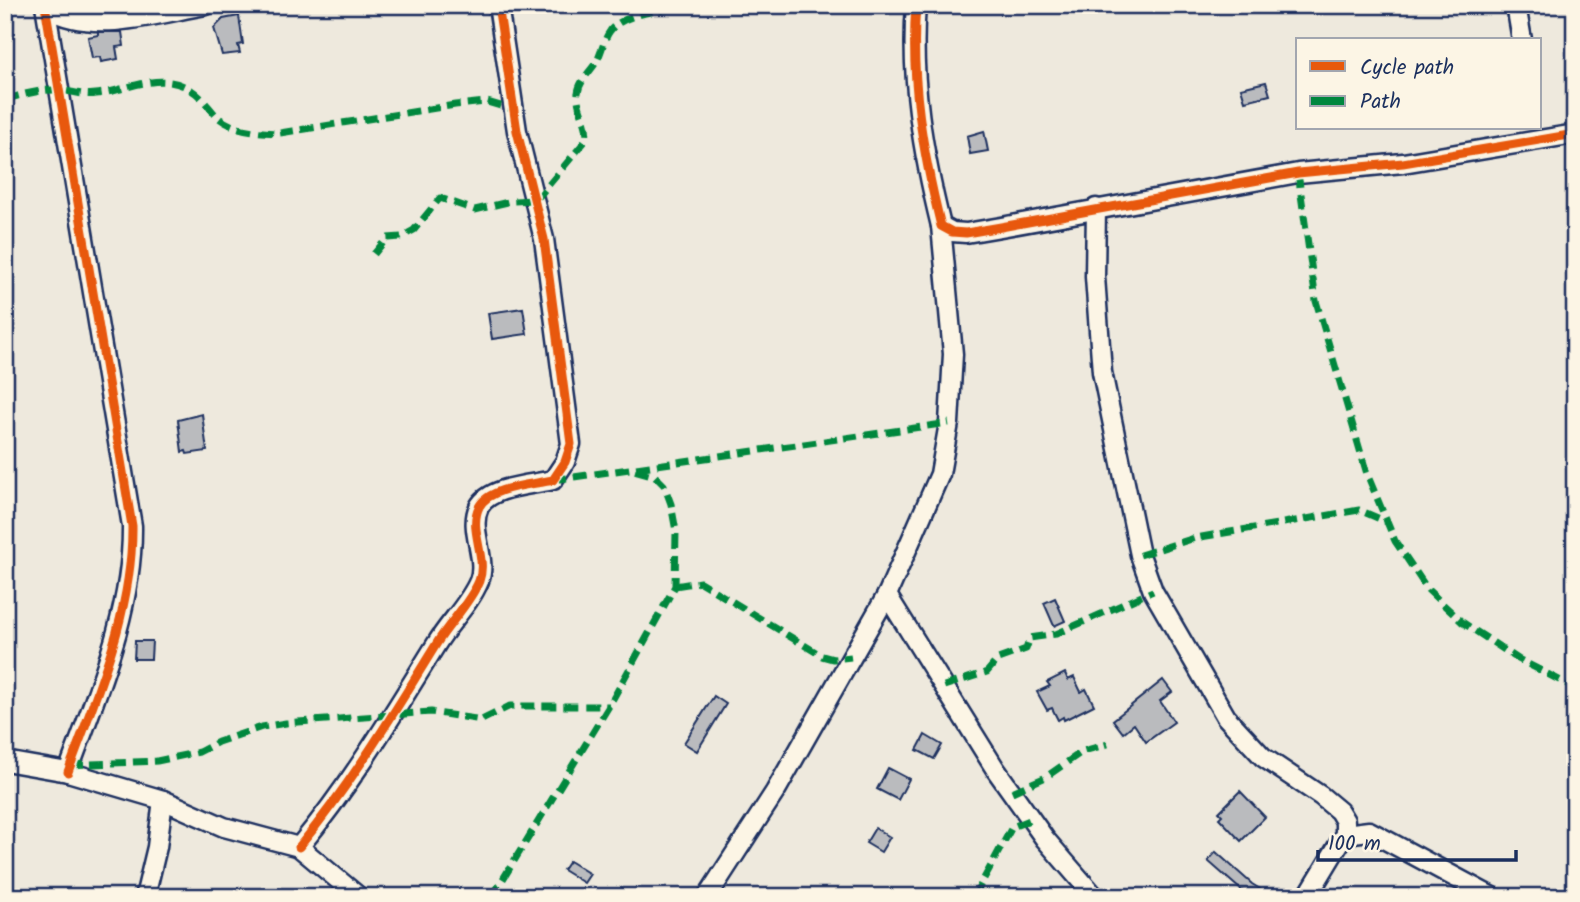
<svg xmlns="http://www.w3.org/2000/svg" width="1580" height="902" viewBox="0 0 1580 902" font-family="Kalam,sans-serif">
<rect width="100%" height="100%" fill="#eee9dd"/>
<filter id="ink" filterUnits="userSpaceOnUse"><feTurbulence type="fractalNoise" baseFrequency=".0143" numOctaves="2"/><feDisplacementMap in="SourceGraphic" scale="14" xChannelSelector="R" yChannelSelector="G"/><feConvolveMatrix kernelMatrix="1 2 1 2 8 2 1 2 1" color-interpolation-filters="sRGB"/></filter>
<g filter="url(#ink)">
<!-- building -->
<g fill="#babbbe" stroke="#1b2f5e" stroke-width="2">
<polygon points="239,16 243,44 238,45 240,53 222,55 214,28 223,19"/>
<polygon points="98,32 122,32 124,46 116,47 118,59 101,62 100,57 92,58 88,37 98,35"/>
<polygon points="1266,82 1270,95 1245,101 1241,88"/>
<polygon points="984,131 988,151 970,154 967,136"/>
<polygon points="523,308 527,334 492,339 488,313"/>
<polygon points="202,414 207,451 187,454 186,451 182,452 178,420"/>
<polygon points="1055,598 1065,621 1054,626 1044,603"/>
<polygon points="135,641 152,641 151,659 134,659"/>
<polygon points="1065,673 1068,680 1074,677 1081,692 1086,689 1094,705 1064,720 1063,717 1058,720 1052,708 1047,710 1037,692 1050,686 1047,682"/>
<polygon points="1163,680 1172,692 1160,701 1174,722 1146,742 1134,724 1123,733 1113,720"/>
<polygon points="714,696 726,704 697,751 684,743"/>
<polygon points="925,735 942,745 934,759 917,750"/>
<polygon points="888,768 909,779 898,800 877,789"/>
<polygon points="1240,791 1265,817 1241,841 1219,818 1222,815 1219,812"/>
<polygon points="875,828 890,837 881,852 866,843"/>
<polygon points="1216,852 1252,884 1273,897 1249,897 1208,861"/>
<polygon points="569,861 590,874 584,883 563,870"/>
</g>
<g fill="none" stroke-linecap="round" stroke-linejoin="round">
<!-- minor casing -->
<g stroke="#1b2f5e" stroke-width="23">
<g id="minor">
<path d="M45 5 132 526C133 612 97 692 68 772"/>
<path d="M916 5C910 80 923 153 941 226L952 232 966 233 1001 227 1298 173 1403 163 1575 134"/>
<polyline points="1516,5 1522,40"/>
<path d="M46 8C94 35 154 14 206 5"/>
<polyline points="1096,208 1095,277 1102,372 1140,555 1153,591 1226,717 1263,757 1321,796 1339,811 1345,821 1345,834 1307,897"/>
<polyline points="887,595 996,770 1045,839 1095,897"/>
<polyline points="5,761 68,772 163,800 224,827 299,847 359,897"/>
<polyline points="1345,834 1369,831 1492,897"/>
<path d="M299 847C352 783 393 714 437 643 449 623 470 603 479 581 488 558 468 529 479 507 490 486 532 485 553 480L565 462 571 444 544 239 517 131 498 5"/>
<polyline points="145,897 157,847 163,800"/>
<polyline points="707,897 775,792 887,595 940,474 949,423 953,354 941,226"/>
</g>
</g>
<!-- minor -->
<use href="#minor" stroke="#fcf5e5" stroke-width="18"/>
<!-- quiet -->
<g stroke="#00873e" stroke-width="7" stroke-dasharray="14 7" stroke-linecap="butt">
<path d="M5 99C23 95 40 89 59 90 71 91 84 96 96 94 126 91 156 72 186 87 199 93 205 103 214 113 229 131 258 132 280 133L455 105 487 102 515 110"/>
<polyline points="1298,173 1316,301 1367,474 1395,541 1428,590 1462,622 1518,659 1575,688"/>
<path d="M374 254 387 238 401 237 414 230 440 198 475 210 512 201 536 200 586 140C590 123 576 110 578 93 579 81 591 71 597 61 602 51 604 39 610 31 624 11 674 9 697 5"/>
<polyline points="553,480 949,423"/>
<polyline points="1140,555 1195,538 1359,510 1387,522"/>
<polyline points="675,586 700,582 822,656 833,659 851,657"/>
<polyline points="944,686 987,672 998,659 1026,649 1030,638 1056,634 1153,591"/>
<polyline points="70,765 157,761 199,752 218,742 262,727 286,723 431,712 482,720 510,706 609,706"/>
<polyline points="1012,792 1046,777 1083,751 1108,744"/>
<polyline points="492,897 609,706 675,586 676,531 671,504 664,485 655,476 630,469"/>
<polyline points="974,897 1012,827 1032,819"/>
</g>
<!-- cycleway casing -->
<g stroke="#fcf5e5" stroke-width="13">
<g id="cycleway">
<path d="M45 5 132 526C133 612 97 692 68 772"/>
<path d="M916 5C910 80 923 153 941 226L952 232 966 233 1001 227 1298 173 1403 163 1575 134"/>
<path d="M299 847C352 783 393 714 437 643 449 623 470 603 479 581 488 558 468 529 479 507 490 486 532 485 553 480L565 462 571 444 544 239 517 131 498 5"/>
</g>
</g>
<!-- cycleway -->
<use href="#cycleway" stroke="#e8590c" stroke-width="9"/>
</g>
</g>
<!-- margin -->
<rect width="1580" height="902" fill="none" stroke="#fcf5e5" stroke-width="28"/>
<rect x="14" y="14" width="1552" height="874" fill="none" stroke="#1b2f5e" stroke-width="2.5" filter="url(#ink)"/>
<!-- legend -->
<rect x="1296" y="38" width="245" height="91" fill="#fcf5e5" stroke="#a2a6af" stroke-width="2"/>
<rect x="1310" y="61" width="35" height="10" fill="#e8590c" stroke="#a2a6af" stroke-width="2"/>
<text x="1360" y="74" font-size="21" fill="#1b2f5e">Cycle path</text>
<rect x="1310" y="96" width="35" height="10" fill="#00873e" stroke="#a2a6af" stroke-width="2"/>
<text x="1360" y="108" font-size="21" fill="#1b2f5e">Path</text>
<!-- scale -->
<path d="M1318 850v10h198v-10" fill="none" stroke="#1b2f5e" stroke-width="3.5"/>
<text x="1328" y="850" font-size="21" fill="#1b2f5e" stroke="#fcf5e5" stroke-width="5" paint-order="stroke">100 m</text>
</svg>
